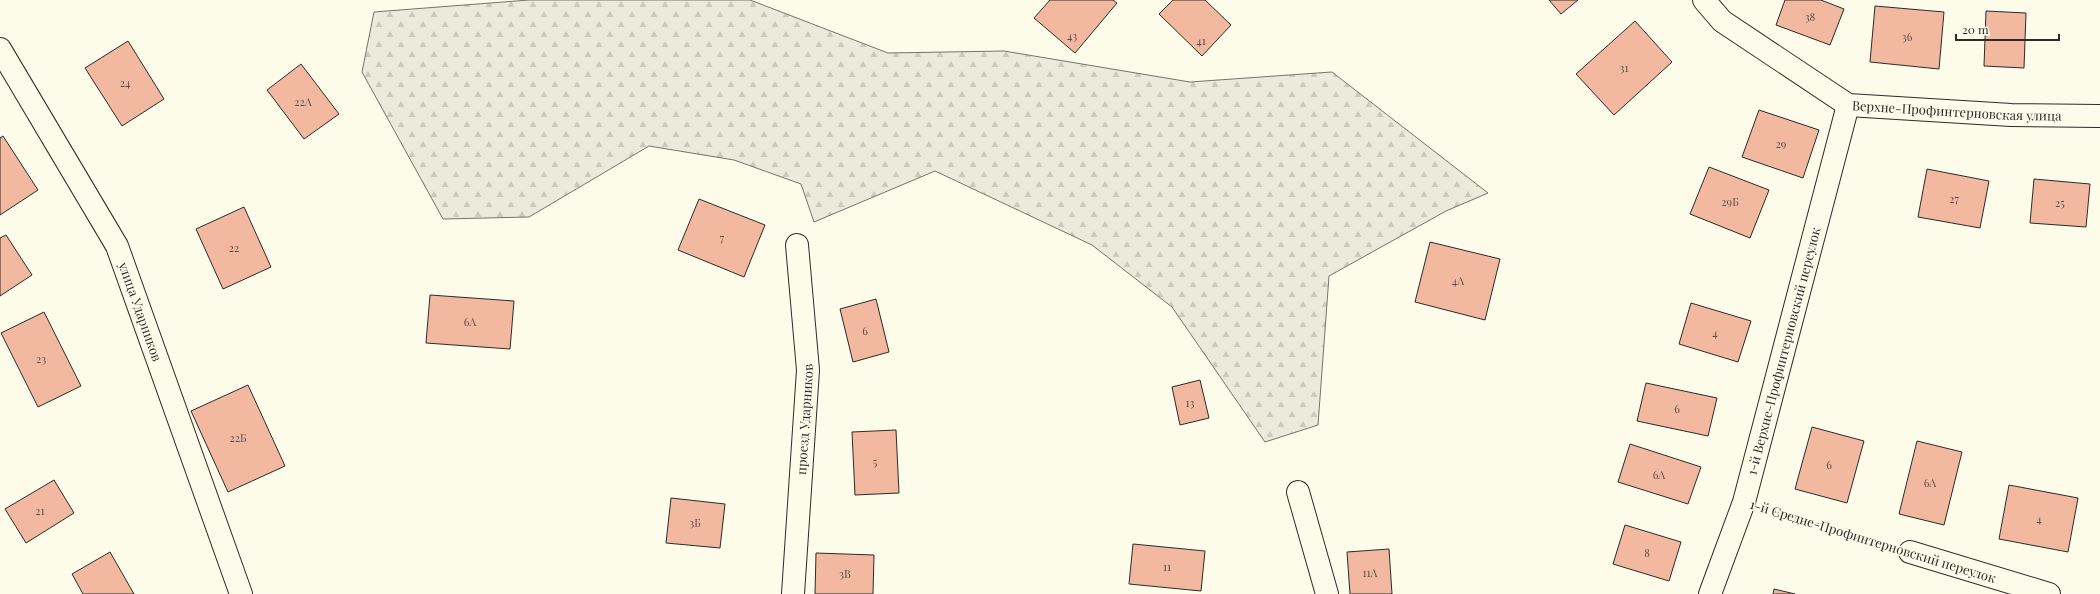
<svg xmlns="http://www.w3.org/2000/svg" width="2100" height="594" viewBox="0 0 2100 594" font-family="'Playfair Display',serif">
<defs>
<pattern id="forest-firs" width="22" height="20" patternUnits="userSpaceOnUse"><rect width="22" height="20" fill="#ecebdb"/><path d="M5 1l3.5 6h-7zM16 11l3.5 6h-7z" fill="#cbcabc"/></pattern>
</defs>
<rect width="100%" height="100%" fill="#fdfbea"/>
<!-- forest -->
<polygon fill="url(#forest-firs)" stroke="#74746e" points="529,0 750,0 888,53 1004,51 1190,82 1332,72 1488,193 1446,211 1329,276 1318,425 1265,442 1172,307 1092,245 935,171 814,222 801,184 734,160 649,146 529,217 443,219 362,72 374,12"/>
<!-- building -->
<g fill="#f2b8a0" stroke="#2b2b2b">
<polygon points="1050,0 1113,0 1117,3 1075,53 1034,18"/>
<polygon points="1173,0 1205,0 1231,25 1202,56 1159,14"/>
<polygon points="1549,0 1578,0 1561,14"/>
<polygon points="1785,0 1821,0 1844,9 1830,45 1776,25"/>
<polygon points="1875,6 1944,12 1939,69 1870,62"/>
<polygon points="1986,11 2026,13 2024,68 1984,66"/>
<polygon points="1635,21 1672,62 1614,115 1576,74"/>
<polygon points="128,41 164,99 122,126 85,68"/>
<polygon points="301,64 339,114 304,139 267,90"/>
<polygon points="1759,110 1819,130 1803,178 1742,157"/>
<polygon points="3,136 38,190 0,215 0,138"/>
<polygon points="1709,167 1769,190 1750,238 1690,214"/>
<polygon points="1927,169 1989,181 1980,228 1918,217"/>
<polygon points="2034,179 2090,184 2086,227 2030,223"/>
<polygon points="699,199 765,225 744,277 678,250"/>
<polygon points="244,207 271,267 223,289 196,229"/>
<polygon points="6,235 32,275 0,296 0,238"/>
<polygon points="1430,242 1500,259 1485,320 1415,302"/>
<polygon points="430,295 514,301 510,349 426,343"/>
<polygon points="876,299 889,352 853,362 840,309"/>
<polygon points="1691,303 1751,321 1738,362 1679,344"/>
<polygon points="44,312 81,386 38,407 1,333"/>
<polygon points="1200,380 1209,418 1180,425 1172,387"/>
<polygon points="1646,383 1717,398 1708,436 1637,421"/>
<polygon points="248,385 285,466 228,492 191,411"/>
<polygon points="1812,427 1864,441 1847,503 1795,489"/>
<polygon points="896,430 899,493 855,495 852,432"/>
<polygon points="1917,441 1962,452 1944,525 1899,514"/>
<polygon points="1630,444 1701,467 1688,504 1618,482"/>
<polygon points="54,480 74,513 26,543 5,509"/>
<polygon points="2009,485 2078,498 2068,552 1999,539"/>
<polygon points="671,498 725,504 720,548 666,543"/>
<polygon points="1625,525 1681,542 1669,581 1613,564"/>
<polygon points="1133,544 1205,551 1201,591 1129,584"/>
<polygon points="1389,549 1392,594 1350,594 1347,552"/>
<polygon points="110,552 134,594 83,594 72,574"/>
<polygon points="816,553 874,555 873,594 815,594"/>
<polygon points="1774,589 1795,594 1773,594"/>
</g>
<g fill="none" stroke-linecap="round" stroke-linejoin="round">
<!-- minor casing -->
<g stroke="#2b2b2b" stroke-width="24">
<g id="minor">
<path id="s1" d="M1704 0 1722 21 1848 105 2011 115 2100 116"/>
<path id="s2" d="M0 49 117 246 241 594"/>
<polyline points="1298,492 1327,594"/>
<polyline points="1910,552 2049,594"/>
<path id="s3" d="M793 594 808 370 797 245"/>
<path id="s4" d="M1710 594 1744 502 1848 105"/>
</g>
</g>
<!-- path -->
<polyline stroke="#6a6964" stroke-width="2.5" stroke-dasharray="3 2" stroke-linecap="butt" points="1773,511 1883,544"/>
<!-- minor -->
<use href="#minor" stroke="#fdfbea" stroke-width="22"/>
</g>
<g text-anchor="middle" stroke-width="3" stroke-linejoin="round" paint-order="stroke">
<!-- number labels -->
<g font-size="11" fill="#5d4e48">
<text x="1810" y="21">38</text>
<text x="1072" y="40">43</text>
<text x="1907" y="41">36</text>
<text x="1201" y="45">41</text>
<text x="1624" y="72">31</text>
<text x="125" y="87">24</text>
<text x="303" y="106">22А</text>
<text x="1781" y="148">29</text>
<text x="1954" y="203">27</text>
<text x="1730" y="206">29Б</text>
<text x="2060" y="207">25</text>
<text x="722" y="242">7</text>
<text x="234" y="252">22</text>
<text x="1458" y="285">4А</text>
<text x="470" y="326">6А</text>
<text x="865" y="335">6</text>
<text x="1715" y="337">4</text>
<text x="41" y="363">23</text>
<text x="1190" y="407">13</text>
<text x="1677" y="413">6</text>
<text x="238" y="442">22Б</text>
<text x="875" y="466">5</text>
<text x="1829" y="469">6</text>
<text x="1659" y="479">6А</text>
<text x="1930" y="487">6А</text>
<text x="40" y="515">21</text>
<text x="2039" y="523">4</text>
<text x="695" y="527">3Б</text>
<text x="1647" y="557">8</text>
<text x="1167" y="571">11</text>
<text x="1370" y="577">11А</text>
<text x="845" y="578">3В</text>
</g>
<!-- street labels -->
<g font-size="13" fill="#2b2b2b" stroke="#fdfbea">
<text dy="5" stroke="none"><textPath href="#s1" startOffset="288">Верхне-Профинтерновская улица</textPath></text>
<text dy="5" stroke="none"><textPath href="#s2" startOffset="299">улица Ударников</textPath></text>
<text dy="5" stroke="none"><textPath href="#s4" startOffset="254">1-й Верхне-Профинтерновский переулок</textPath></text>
<text dy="5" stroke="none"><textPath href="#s3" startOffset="175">проезд Ударников</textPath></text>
<text transform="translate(1873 541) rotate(17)" y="5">1-й Средне-Профинтерновский переулок</text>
</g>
</g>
<!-- scale -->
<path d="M1956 34v6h103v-6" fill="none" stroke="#2b2b2b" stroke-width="2"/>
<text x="1962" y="34" font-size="12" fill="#2b2b2b" stroke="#fdfbea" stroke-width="3" paint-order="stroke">20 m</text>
</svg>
